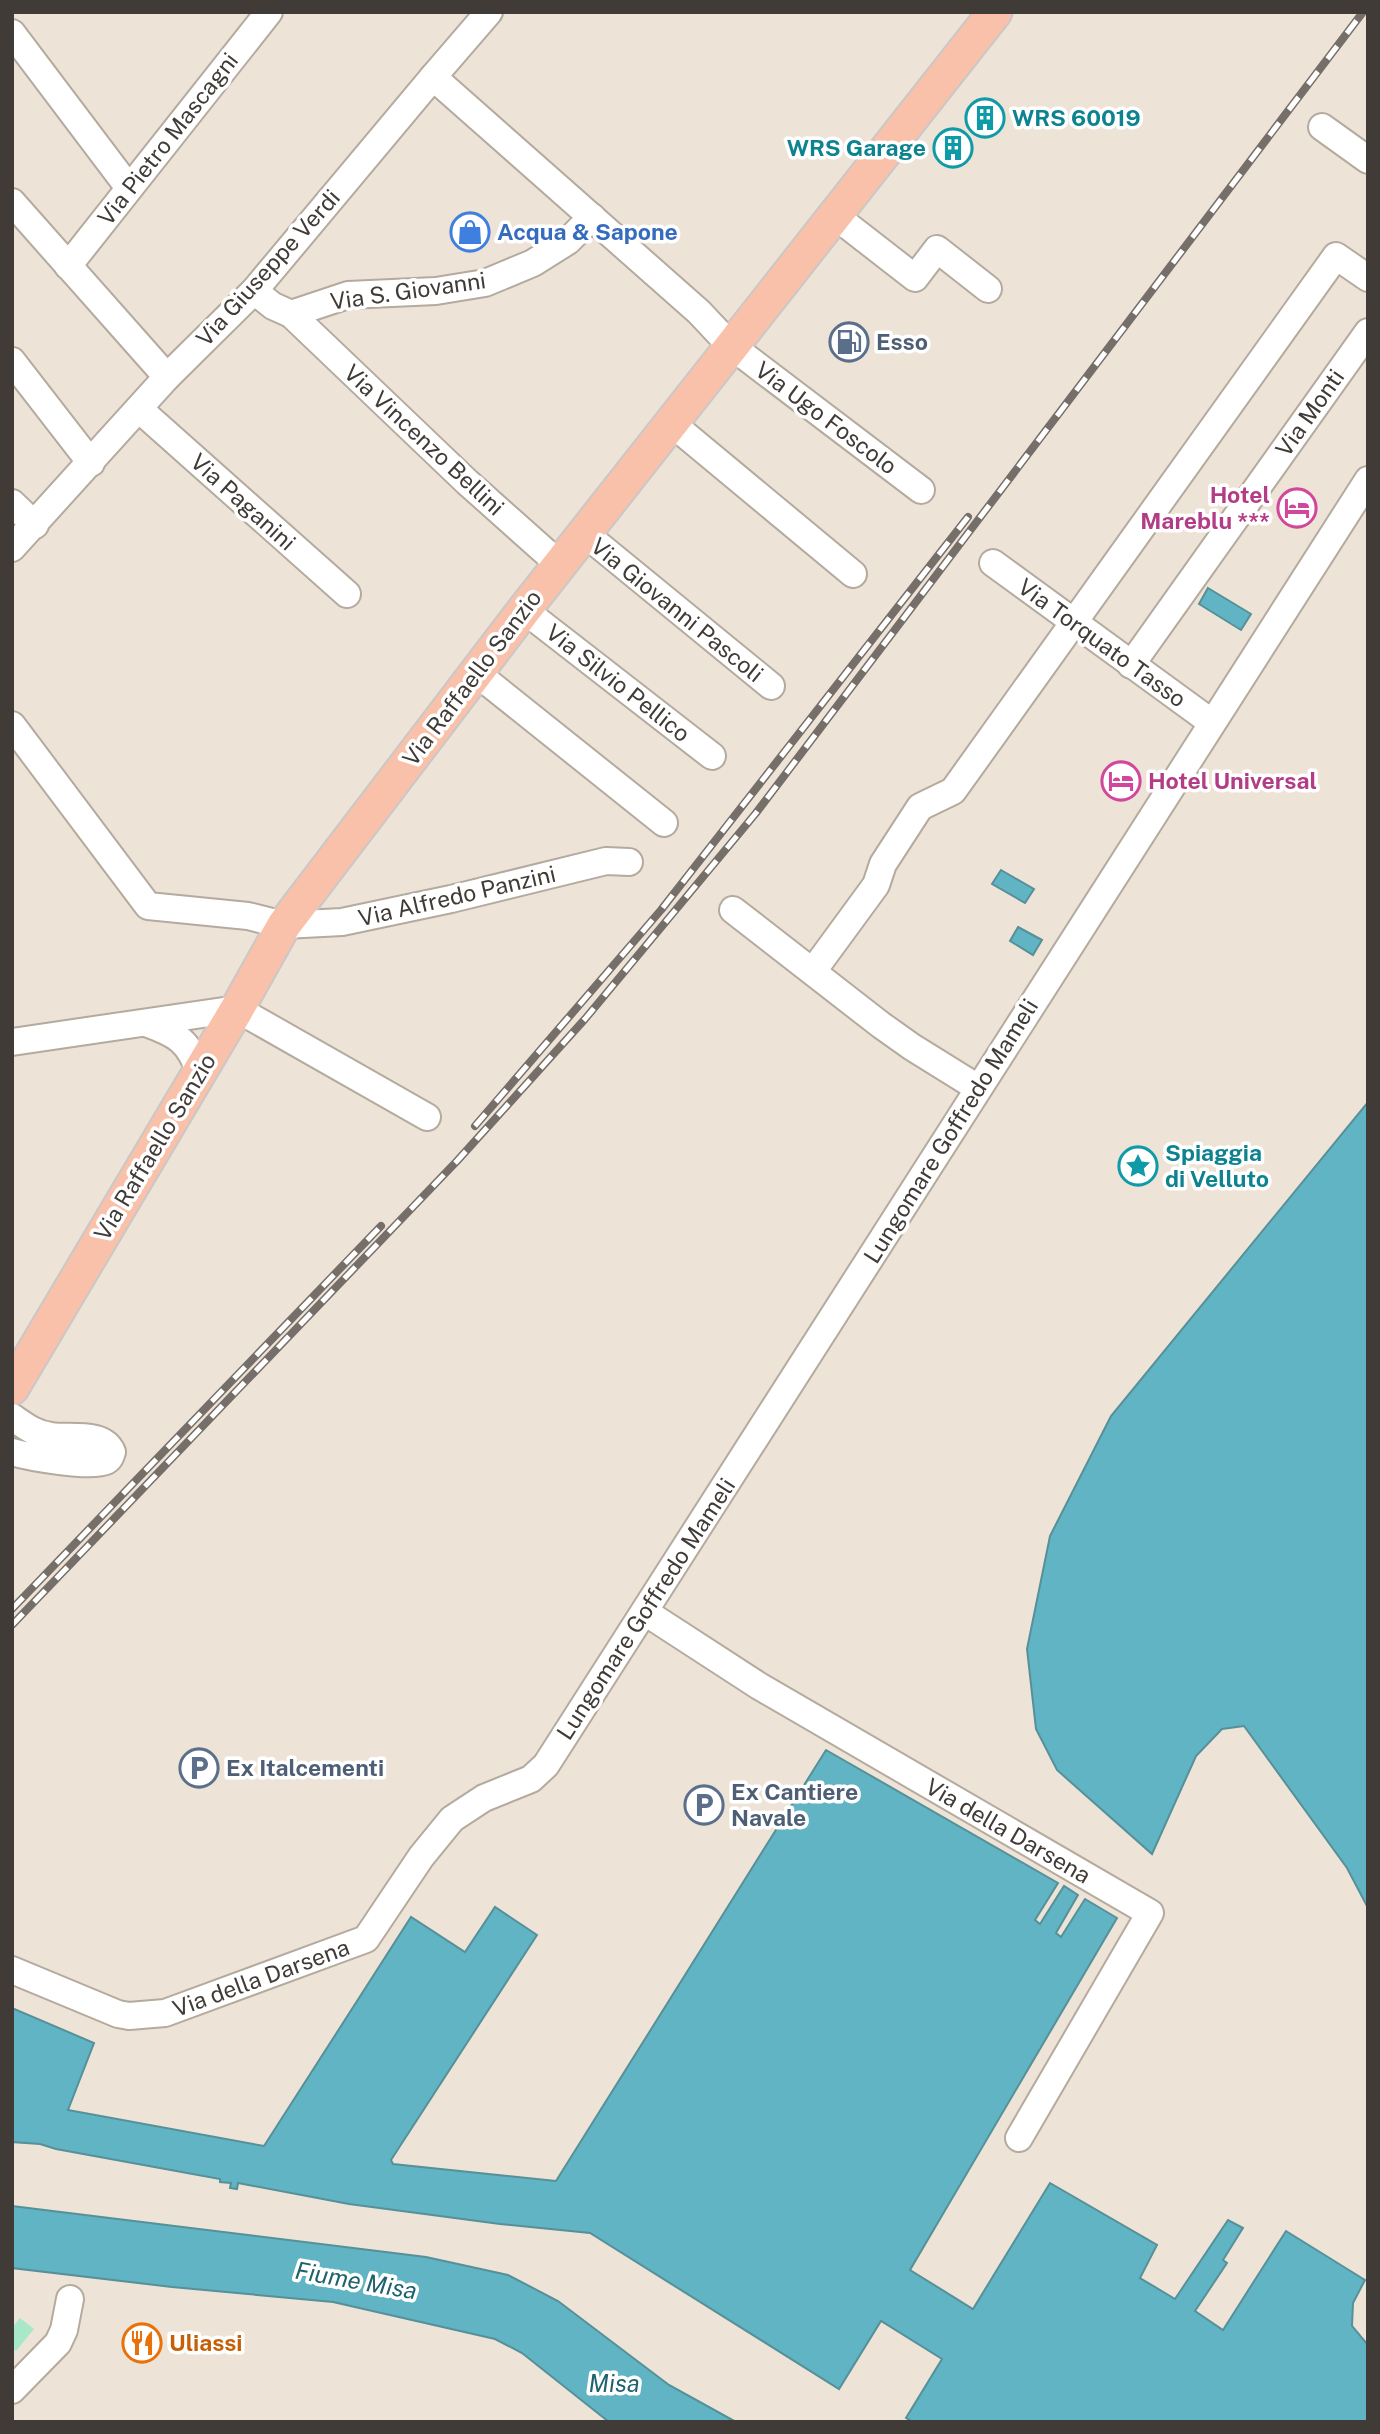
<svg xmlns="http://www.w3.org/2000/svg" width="1380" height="2434" viewBox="0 0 1380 2434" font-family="'Public Sans',sans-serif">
<rect width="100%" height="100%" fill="#eee3d7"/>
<!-- green -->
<polygon fill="#a8e7c8" points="20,2318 34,2329 16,2351 12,2348 12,2328"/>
<!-- water -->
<g fill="#60b4c3" stroke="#569099" stroke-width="2">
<polygon points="1208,588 1251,614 1241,630 1199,604"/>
<polygon points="1001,870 1034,889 1025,903 992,884"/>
<polygon points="1018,927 1042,940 1033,955 1010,941"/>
<polygon points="1368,1102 1368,1908 1347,1868 1244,1726 1222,1729 1196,1756 1152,1854 1057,1770 1036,1729 1027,1649 1050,1536 1111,1416"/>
<polygon points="826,1750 1058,1883 1035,1920 1040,1924 1064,1886 1078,1895 1056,1933 1061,1937 1085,1899 1117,1918 910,2270 973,2309 1050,2183 1157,2245 1140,2278 1175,2299 1228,2220 1243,2228 1223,2260 1227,2263 1195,2311 1223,2330 1286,2231 1365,2280 1353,2303 1352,2326 1368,2345 1368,2422 913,2422 906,2418 942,2359 881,2321 839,2389 590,2233 500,2224 349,2204 238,2183 237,2189 230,2188 231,2183 220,2182 220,2179 56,2149 40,2144 12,2142 12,2008 94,2043 68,2110 264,2146 411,1917 465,1952 495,1907 537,1935 391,2160 393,2164 556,2181"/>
<polygon points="12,2206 426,2257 508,2275 558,2301 669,2385 736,2422 609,2422 522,2353 495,2339 333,2302 172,2287 12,2268"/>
</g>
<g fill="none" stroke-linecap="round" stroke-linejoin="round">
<!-- minor casing -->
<g stroke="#b4aa9e" stroke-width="30">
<g id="minor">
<polyline points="12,33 129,188"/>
<polyline points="433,77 699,312 730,345 921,490"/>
<polyline points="1322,127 1368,160"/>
<polyline points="12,202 167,377"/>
<polyline points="834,215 915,278 937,249 988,289"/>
<polyline points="68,266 269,12"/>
<polyline points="254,291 273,306 291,314 467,482 559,564"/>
<polyline points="291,314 348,295 436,291 485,283 533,263 568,241 592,217"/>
<polyline points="12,361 91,463"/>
<polyline points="139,409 347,594"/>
<polyline points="670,422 853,574"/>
<polyline points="12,503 35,525"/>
<polyline points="584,533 771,686"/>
<polyline points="12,548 167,377 254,291 433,77 489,12"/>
<polyline points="993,563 1211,722"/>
<polyline points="524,610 712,756"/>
<polyline points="1131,665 1368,332"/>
<polyline points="475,672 664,823"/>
<polyline points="12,725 148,906 248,916 284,925 342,922 451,899 606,861 629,862"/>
<polyline points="733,910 881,1025 912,1047 978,1088"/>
<polyline points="813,971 876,885 883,864 920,807 953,791 1336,256 1368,278"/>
<path d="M146 1023C177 1034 189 1041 200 1073"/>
<polyline points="12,1042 237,1009 427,1117"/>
<path d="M12 1417C25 1426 35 1434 51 1436 69 1439 103 1431 112 1452 110 1457 111 1458 106 1461 91 1468 29 1457 12 1452"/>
<polyline points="645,1612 759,1686 1150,1913 1019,2138"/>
<polyline points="12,1970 118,2014 129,2016 165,2013 366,1939 421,1857 452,1819 484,1798 531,1779 546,1765 1368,480"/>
<polyline points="12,2390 58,2343 64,2330 70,2299"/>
</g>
</g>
<!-- major casing -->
<g stroke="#cac8c7" stroke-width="37">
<polyline id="major" points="12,1388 237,1009 284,925 524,610 995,12"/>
</g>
<!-- minor -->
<use href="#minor" stroke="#fff" stroke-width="26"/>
<!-- major -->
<use href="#major" stroke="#f9c0aa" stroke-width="33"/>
<!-- rail casing -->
<g stroke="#766f69" stroke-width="8">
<g id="rail">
<polyline points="475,1126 661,910 968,517"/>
<polyline points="12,1609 381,1226"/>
<polyline points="12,1625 457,1161 585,1019 756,813 1363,12"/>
</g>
</g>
<!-- rail -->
<use href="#rail" stroke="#fff" stroke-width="5" stroke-dasharray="16" stroke-linecap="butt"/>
</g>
<!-- icons -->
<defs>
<g id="building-ring" transform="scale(2.0125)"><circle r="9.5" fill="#fff" stroke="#0f9aa8" stroke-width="1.5"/><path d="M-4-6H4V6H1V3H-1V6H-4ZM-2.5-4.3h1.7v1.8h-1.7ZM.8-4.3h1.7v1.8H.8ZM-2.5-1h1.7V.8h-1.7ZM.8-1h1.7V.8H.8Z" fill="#0f9aa8"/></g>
<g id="shop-ring" transform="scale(2.0125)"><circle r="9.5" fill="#fff" stroke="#3f7fe0" stroke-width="1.5"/><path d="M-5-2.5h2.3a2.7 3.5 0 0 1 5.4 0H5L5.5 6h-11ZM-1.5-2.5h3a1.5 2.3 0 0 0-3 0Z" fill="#3f7fe0"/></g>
<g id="fuel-ring" transform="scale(2.0125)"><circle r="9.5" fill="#fff" stroke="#5c6f8a" stroke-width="1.5"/><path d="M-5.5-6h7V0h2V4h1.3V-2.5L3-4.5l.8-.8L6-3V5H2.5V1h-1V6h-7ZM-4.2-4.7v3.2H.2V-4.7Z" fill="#5c6f8a"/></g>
<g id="hotel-ring" transform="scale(2.0125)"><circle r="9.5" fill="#fff" stroke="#d1479c" stroke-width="1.5"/><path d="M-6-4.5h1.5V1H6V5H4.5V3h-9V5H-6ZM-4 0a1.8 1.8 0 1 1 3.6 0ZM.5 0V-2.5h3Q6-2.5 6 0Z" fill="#d1479c"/></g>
<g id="sight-ring" transform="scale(2.0125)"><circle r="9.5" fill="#fff" stroke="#0f9aa8" stroke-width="1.5"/><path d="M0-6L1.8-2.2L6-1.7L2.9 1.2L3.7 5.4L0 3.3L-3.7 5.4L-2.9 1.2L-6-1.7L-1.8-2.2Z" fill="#0f9aa8"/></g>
<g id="parking-ring" transform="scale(2.0125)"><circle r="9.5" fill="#fff" stroke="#5c6f8a" stroke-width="1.5"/><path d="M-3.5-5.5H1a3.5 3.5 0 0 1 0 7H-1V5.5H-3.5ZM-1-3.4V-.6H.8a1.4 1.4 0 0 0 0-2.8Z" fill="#5c6f8a"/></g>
<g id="restaurant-ring" transform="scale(2.0125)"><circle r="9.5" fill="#fff" stroke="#e8710a" stroke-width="1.5"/><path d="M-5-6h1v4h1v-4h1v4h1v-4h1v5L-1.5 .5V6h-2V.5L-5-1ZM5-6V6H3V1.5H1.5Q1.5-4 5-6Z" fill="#e8710a"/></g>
</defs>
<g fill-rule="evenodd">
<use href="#building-ring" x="985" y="118"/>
<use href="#building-ring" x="953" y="148"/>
<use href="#shop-ring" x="470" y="232"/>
<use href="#fuel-ring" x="849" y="342"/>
<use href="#hotel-ring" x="1297" y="508"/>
<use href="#hotel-ring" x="1121" y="781"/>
<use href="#sight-ring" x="1138" y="1166"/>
<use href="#parking-ring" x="199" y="1768"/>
<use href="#parking-ring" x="704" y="1805"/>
<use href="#restaurant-ring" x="142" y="2343"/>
</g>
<g text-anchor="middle" stroke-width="7" stroke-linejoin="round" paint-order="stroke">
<!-- culture labels -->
<g font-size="23" font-weight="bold" fill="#0d838f" stroke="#fff" text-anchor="start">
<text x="1012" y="126">WRS 60019</text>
<text x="926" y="156" text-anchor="end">WRS Garage</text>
<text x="1165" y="1161">Spiaggia<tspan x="1165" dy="26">di Velluto</tspan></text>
</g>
<!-- street labels -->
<g font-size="23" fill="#403b37" stroke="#fff">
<text transform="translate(168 139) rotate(-52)" y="8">Via Pietro Mascagni</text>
<text transform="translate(268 268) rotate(-48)" y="8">Via Giuseppe Verdi</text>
<text transform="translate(408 291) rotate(-8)" y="8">Via S. Giovanni</text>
<text transform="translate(1310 413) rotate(-55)" y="8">Via Monti</text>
<text transform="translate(826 418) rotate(37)" y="8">Via Ugo Foscolo</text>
<text transform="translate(424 440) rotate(43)" y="8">Via Vincenzo Bellini</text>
<text transform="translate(243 502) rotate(42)" y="8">Via Paganini</text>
<text transform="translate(677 610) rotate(39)" y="8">Via Giovanni Pascoli</text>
<text transform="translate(1102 643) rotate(36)" y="8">Via Torquato Tasso</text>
<text transform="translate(472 678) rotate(-53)" y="8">Via Raffaello Sanzio</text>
<text transform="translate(618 683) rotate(38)" y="8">Via Silvio Pellico</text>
<text transform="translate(457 896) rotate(-13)" y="8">Via Alfredo Panzini</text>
<text transform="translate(951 1131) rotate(-58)" y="8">Lungomare Goffredo Mameli</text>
<text transform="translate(155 1147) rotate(-59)" y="8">Via Raffaello Sanzio</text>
<text transform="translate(646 1609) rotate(-57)" y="8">Lungomare Goffredo Mameli</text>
<text transform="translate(1008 1831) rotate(30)" y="8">Via della Darsena</text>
<text transform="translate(261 1978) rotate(-20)" y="8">Via della Darsena</text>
</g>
<!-- shop labels -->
<g font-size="23" font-weight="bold" fill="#366cbe" stroke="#fff" text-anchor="start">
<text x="497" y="240">Acqua &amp; Sapone</text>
</g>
<!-- service labels -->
<g font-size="23" font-weight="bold" fill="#4e5e75" stroke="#fff" text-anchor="start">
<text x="876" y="350">Esso</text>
<text x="226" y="1776">Ex Italcementi</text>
<text x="731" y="1800">Ex Cantiere<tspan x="731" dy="26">Navale</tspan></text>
</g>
<!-- hotel labels -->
<g font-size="23" font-weight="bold" fill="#b23c85" stroke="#fff" text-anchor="end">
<text x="1270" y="503">Hotel<tspan x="1270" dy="26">Mareblu ***</tspan></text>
<text x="1148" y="789" text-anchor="start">Hotel Universal</text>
</g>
<!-- food labels -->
<g font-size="23" font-weight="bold" fill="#c56008" stroke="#fff" text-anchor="start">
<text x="169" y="2351">Uliassi</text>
</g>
<!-- water labels -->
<g font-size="24" font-style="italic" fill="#1e626e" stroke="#fff">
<text transform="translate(356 2281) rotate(10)" y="8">Fiume Misa</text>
<text x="614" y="2392">Misa</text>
</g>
</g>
<!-- border -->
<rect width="1380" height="2434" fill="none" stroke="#403b37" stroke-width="28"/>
</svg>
